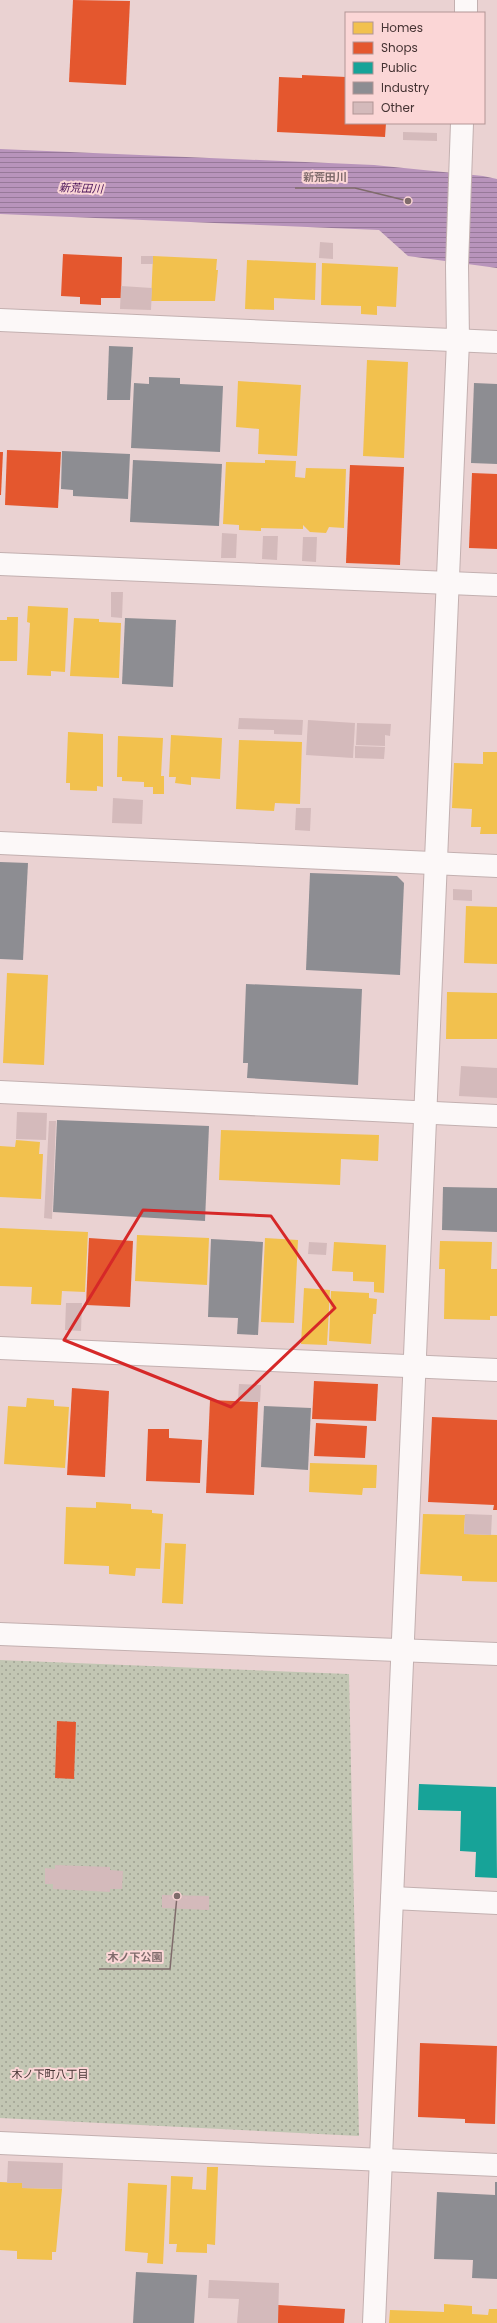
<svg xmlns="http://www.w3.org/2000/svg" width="497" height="2323" viewBox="0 0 497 2323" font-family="Poppins,'Noto Sans JP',sans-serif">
<defs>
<pattern id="park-dots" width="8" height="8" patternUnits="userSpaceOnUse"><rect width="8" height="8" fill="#c2c6b3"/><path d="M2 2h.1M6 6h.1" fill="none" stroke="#9fa192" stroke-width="1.8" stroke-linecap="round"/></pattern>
<pattern id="water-rules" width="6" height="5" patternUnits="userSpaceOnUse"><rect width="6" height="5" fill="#b894bb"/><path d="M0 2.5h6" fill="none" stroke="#977999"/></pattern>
</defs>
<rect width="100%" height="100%" fill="#ead2d2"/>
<!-- park -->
<polygon fill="url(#park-dots)" points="0,1660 349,1674 359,2136 0,2118"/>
<!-- water -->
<polygon fill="url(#water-rules)" points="0,149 374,165 483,176 497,179 497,268 408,256 379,230 0,214"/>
<!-- homes -->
<g fill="#f2c14e">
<polygon points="153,256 217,259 216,270 218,270 215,301 151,301"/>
<polygon points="247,260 316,263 315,300 274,298 274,310 245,309"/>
<polygon points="322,263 398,267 396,307 377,306 377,315 361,314 361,306 321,305"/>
<polygon points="367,360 408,362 404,458 363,456"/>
<polygon points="238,381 301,385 297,456 258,454 259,429 236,427"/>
<polygon points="265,460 296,461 295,477 305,478 306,468 346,469 344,528 329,527 326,533 310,532 303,525 303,529 261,528 261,531 239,530 239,525 223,524 226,462 265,463"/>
<polygon points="28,606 68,608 65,672 51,671 51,676 27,675 30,623 27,622"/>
<polygon points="7,617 18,617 17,661 0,661 0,620 7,620"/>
<polygon points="74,618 99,619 99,622 121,623 119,678 70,676"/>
<polygon points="68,732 103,734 103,787 97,786 97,791 70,790 70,783 66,783"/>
<polygon points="171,735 222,738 220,779 191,777 191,785 175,783 176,777 169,777"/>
<polygon points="118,736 163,738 161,776 164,776 164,794 153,794 153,787 144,787 144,782 122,781 122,777 117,777"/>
<polygon points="239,740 302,742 300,804 275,803 274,811 236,809"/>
<polygon points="483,752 497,752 497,834 480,834 481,827 471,827 472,809 452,808 454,763 483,764"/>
<polygon points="466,906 497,907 497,964 464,963"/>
<polygon points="7,973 48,975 44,1065 3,1063"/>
<polygon points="447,992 497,993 497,1039 446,1039"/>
<polygon points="221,1130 379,1135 378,1161 341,1159 340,1185 219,1180"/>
<polygon points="16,1140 40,1142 39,1154 43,1154 41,1199 0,1197 0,1146 15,1147"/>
<polygon points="0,1228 88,1232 85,1292 62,1291 61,1305 31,1304 32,1287 0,1286"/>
<polygon points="137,1235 209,1238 207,1285 135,1281"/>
<polygon points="265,1238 298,1240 294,1323 261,1322"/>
<polygon points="440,1241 492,1242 491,1269 497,1269 497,1316 490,1316 490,1320 444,1319 445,1269 439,1269"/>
<polygon points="334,1242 386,1245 384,1293 374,1292 374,1282 353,1281 353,1272 332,1271"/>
<polygon points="304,1288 330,1290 327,1345 301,1344"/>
<polygon points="331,1291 369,1293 369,1298 377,1299 376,1314 373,1314 371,1344 329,1341"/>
<polygon points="27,1398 54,1400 54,1406 69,1407 65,1468 4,1464 8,1406 26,1407"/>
<polygon points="310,1463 377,1465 376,1488 363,1488 362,1495 309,1492"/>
<polygon points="96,1502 131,1504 131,1509 152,1510 152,1513 163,1514 160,1569 136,1568 135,1576 109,1574 109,1566 64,1564 66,1507 96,1508"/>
<polygon points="423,1514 465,1515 464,1534 497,1535 497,1582 462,1581 462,1576 420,1574"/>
<polygon points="165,1543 186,1544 183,1604 162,1603"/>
<polygon points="207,2167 218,2167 215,2245 207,2244 207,2253 176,2252 177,2244 169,2244 171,2176 193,2177 192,2189 206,2190"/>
<polygon points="0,2182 22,2183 22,2188 62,2189 56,2252 52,2252 52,2260 17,2259 17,2251 0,2250"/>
<polygon points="128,2183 167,2185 163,2264 147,2263 148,2253 125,2251"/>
<polygon points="444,2304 472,2306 472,2314 488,2315 489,2309 497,2309 497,2323 389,2323 390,2310 444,2312"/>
</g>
<!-- shops -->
<g fill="#e4572e">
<polygon points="73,0 130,1 126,85 69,82"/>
<polygon points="302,75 346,77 346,123 386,123 385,137 277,132 279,77 302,78"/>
<polygon points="63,254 122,257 121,298 101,298 101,305 80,304 80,297 61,296"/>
<polygon points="7,450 61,452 58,508 5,505"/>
<polygon points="0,452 3,452 1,495 0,495"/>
<polygon points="350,465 404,467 400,565 346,563"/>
<polygon points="472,473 497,474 497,549 469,548"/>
<polygon points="89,1238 133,1241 130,1307 86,1305"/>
<polygon points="314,1381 378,1384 376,1421 312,1419"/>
<polygon points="72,1388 109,1391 105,1477 67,1475"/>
<polygon points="210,1400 258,1402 254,1495 206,1493"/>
<polygon points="432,1417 497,1420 497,1510 493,1510 494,1505 428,1502"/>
<polygon points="316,1423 367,1426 365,1458 314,1456"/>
<polygon points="148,1429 169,1429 169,1438 202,1440 200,1483 146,1481"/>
<polygon points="57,1721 76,1722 74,1779 55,1778"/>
<polygon points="420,2043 497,2046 495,2124 465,2123 465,2119 418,2117"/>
<polygon points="278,2305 345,2309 344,2323 278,2323"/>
</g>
<!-- public -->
<polygon fill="#17a398" points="419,1784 496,1787 497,1878 475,1877 476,1852 460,1851 461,1811 418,1810"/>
<!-- industry -->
<g fill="#8d8d92">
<polygon points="109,346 133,347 130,400 107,400"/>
<polygon points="149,377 180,378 180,384 223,386 220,452 131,448 134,383 149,384"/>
<polygon points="474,383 497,384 497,464 471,463"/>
<polygon points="62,451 130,454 128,499 73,496 73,490 61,489"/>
<polygon points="133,460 222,464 219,526 130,522"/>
<polygon points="125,618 176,620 173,687 122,684"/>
<polygon points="0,862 28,863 23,960 0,959"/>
<polygon points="310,873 397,876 404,883 400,975 306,970"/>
<polygon points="246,984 362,989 358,1085 247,1078 248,1063 243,1063"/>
<polygon points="57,1120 209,1126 205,1221 53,1212"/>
<polygon points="443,1187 497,1188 497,1232 442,1230"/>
<polygon points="211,1239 263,1242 258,1335 237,1334 238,1318 208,1317"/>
<polygon points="264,1406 311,1408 308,1470 261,1467"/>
<polygon points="495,2182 497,2182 497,2279 472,2278 473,2260 434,2259 437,2192 495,2195"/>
<polygon points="136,2272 197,2275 194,2323 133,2323"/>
</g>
<!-- building -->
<g fill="#d4babb">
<polygon points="403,132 437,133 437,141 403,140"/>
<polygon points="320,242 333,243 333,259 319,258"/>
<rect x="141" y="256" width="12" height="8"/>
<polygon points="121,286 152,288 151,310 120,309"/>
<polygon points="222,533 237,534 236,558 221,558"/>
<polygon points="263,536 278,536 277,560 262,559"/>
<polygon points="303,537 317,537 316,562 302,561"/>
<polygon points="111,592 123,592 122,618 111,617"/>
<polygon points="239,718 303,720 302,735 274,734 274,730 238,729"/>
<polygon points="308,720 355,723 353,758 306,755"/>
<polygon points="357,723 391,724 390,736 385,735 385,746 356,745"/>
<polygon points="355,746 385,747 384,759 355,758"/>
<polygon points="113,798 143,800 142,824 112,823"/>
<polygon points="296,808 311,808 310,831 295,830"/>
<polygon points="453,889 472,890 472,901 453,900"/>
<polygon points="461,1066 497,1068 497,1098 459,1096"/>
<polygon points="17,1112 47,1113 46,1140 16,1139"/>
<polygon points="49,1121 56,1121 52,1219 44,1218"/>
<polygon points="309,1242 327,1243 326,1255 308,1254"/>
<polygon points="66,1303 82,1303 81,1331 65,1330"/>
<polygon points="239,1384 261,1385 260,1402 238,1400"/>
<polygon points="465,1514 492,1515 491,1535 464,1534"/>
<polygon points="55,1865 110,1867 110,1870 123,1871 122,1889 110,1889 110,1892 53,1889 53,1884 45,1884 45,1868 55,1869"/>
<polygon points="162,1895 209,1896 209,1910 162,1908"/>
<polygon points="8,2161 63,2163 62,2189 22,2188 22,2183 7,2183"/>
<polygon points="209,2280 279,2283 278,2323 237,2323 239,2299 208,2298"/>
</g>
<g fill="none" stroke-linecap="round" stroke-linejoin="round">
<!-- minor casing -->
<g stroke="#c3b0b0" stroke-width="24">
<g id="minor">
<polyline points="466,13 466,0"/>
<polyline points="0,320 497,342"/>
<polyline points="0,564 497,585"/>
<polyline points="0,843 497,866"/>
<polyline points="0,1092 497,1116"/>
<polyline points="0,1348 497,1370"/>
<polyline points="0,1634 497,1654"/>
<polyline points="392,1898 497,1903"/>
<polyline points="0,2143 497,2165"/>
<polyline points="374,2323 458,341 457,266 462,123"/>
</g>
</g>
<!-- minor -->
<use href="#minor" stroke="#fcf8f8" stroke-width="22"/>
</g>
<!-- marked area -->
<path fill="none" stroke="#d62828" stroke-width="3" stroke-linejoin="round" d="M143 1210 271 1216 335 1308 231 1407 64 1340Z"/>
<g text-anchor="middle" stroke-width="4" stroke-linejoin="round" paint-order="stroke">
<!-- water labels -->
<g font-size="11" font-style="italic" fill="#471057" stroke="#fbd6d6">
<text transform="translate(81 188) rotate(2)" y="4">新荒田川</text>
</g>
<!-- neighbourhood labels -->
<g font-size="11" fill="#453333" stroke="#fbd6d6">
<text x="50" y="2078">木ノ下町八丁目</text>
</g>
</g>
<!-- callouts -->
<path fill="none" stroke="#7f6b6b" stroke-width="1.5" d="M408 201L355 188H295M177 1896L170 1969H99"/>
<g fill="#7f6b6b" stroke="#fbd6d6" stroke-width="1.5">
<circle cx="408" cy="201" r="4"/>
<circle cx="177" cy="1896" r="4"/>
</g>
<g font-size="11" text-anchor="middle" font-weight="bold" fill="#7f6b6b" stroke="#fbd6d6" stroke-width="4" stroke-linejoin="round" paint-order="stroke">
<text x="325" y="181">新荒田川</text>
<text x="135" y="1961">木ノ下公園</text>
</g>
<!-- legend -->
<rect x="345" y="12" width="140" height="112" fill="#fbd6d6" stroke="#b29595"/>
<rect x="353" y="22" width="20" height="12" fill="#f2c14e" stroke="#b29595"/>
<text x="381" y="32" font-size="12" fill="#453333">Homes</text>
<rect x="353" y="42" width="20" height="12" fill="#e4572e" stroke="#b29595"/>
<text x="381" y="52" font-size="12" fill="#453333">Shops</text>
<rect x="353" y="62" width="20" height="12" fill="#17a398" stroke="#b29595"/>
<text x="381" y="72" font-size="12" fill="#453333">Public</text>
<rect x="353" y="82" width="20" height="12" fill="#8d8d92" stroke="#b29595"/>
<text x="381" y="92" font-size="12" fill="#453333">Industry</text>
<rect x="353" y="102" width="20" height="12" fill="#d4babb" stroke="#b29595"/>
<text x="381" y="112" font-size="12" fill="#453333">Other</text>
</svg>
